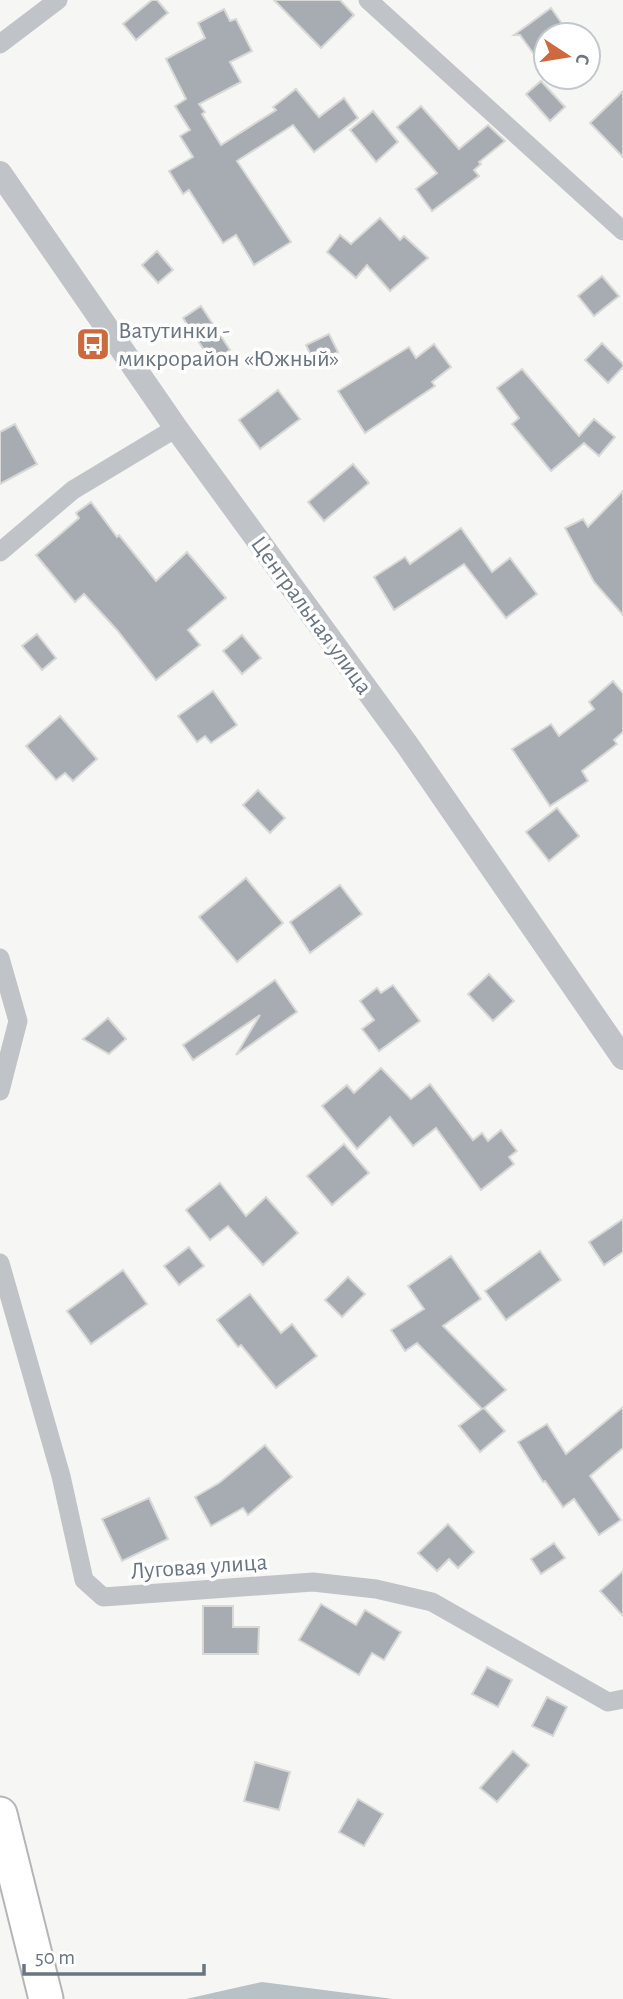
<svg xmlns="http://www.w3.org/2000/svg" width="623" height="1999" viewBox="0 0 623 1999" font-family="'Alegreya Sans',sans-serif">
<rect width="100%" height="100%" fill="#f6f6f4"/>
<!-- water -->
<polygon fill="#b8c1c6" points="262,1982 393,1999 186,1999"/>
<!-- building -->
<g fill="#a6acb2" stroke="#d8d8d6" stroke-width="2">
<polygon points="152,0 157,0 168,13 136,40 123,24"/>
<polygon points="274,0 340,0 354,15 321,48"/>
<polygon points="551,8 570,35 546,35 546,71 520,35 514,35"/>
<polygon points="224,9 230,21 236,19 252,51 230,62 241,82 199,104 205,112 202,114 221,145 276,110 273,107 296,89 319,117 344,98 358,118 314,152 293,125 237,161 291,242 254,265 236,235 223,243 189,190 183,194 169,171 193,157 180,136 190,130 175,106 186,99 166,59 205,38 198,23"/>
<polygon points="541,81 565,107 550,121 526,94"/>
<polygon points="623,91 623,157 590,123"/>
<polygon points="421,106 459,149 488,125 505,141 479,162 481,164 474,170 479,176 432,211 416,189 437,173 397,127"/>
<polygon points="373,111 398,142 376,162 350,130"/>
<polygon points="380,218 400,240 404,236 428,258 390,291 367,265 356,278 327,252 340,235 351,244"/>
<polygon points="157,251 173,270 158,283 142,265"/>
<polygon points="602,276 619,296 594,316 578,296"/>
<polygon points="201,306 230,350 212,362 183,318"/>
<polygon points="329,334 338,352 315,364 306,345"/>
<polygon points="602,343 623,364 623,367 608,383 585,360"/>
<polygon points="434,344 451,367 432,382 435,386 365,433 338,391 409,347 416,358"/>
<polygon points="522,369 579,436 594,419 615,437 599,456 584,443 551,471 512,424 519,418 497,388"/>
<polygon points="278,390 300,419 260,449 239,420"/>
<polygon points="15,424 37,464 0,484 0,432"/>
<polygon points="353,464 369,483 324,521 308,502"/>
<polygon points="623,491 623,615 594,582 565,528 583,519 588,527"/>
<polygon points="91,502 117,537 119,535 156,581 187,552 226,598 188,630 200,645 156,680 117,630 84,594 75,602 36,555 79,518 76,513"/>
<polygon points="461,528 492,572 510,558 537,594 506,618 464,564 394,610 374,577 405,557 410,564"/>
<polygon points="37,634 56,658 42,670 22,646"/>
<polygon points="242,635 261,658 242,674 223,651"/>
<polygon points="613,681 623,693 623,732 614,740 617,744 582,771 588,781 550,806 512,749 551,724 559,736 594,709 589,702"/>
<polygon points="213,691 237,725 211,743 205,736 197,742 178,716"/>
<polygon points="60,716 97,759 73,781 65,773 56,780 26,746"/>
<polygon points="258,790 285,818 270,833 243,805"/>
<polygon points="557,808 579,836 549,861 526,832"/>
<polygon points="246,878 283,923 237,962 199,917"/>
<polygon points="340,885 362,914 310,953 290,922"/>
<polygon points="489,974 514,1001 493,1021 468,994"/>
<polygon points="275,980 297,1012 236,1055 260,1015 193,1060 183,1045"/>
<polygon points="393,985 420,1021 379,1051 362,1029 374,1020 360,1001 377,988 381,993"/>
<polygon points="108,1018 126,1039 109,1054 83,1039"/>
<polygon points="381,1068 411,1099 430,1084 473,1140 482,1133 488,1141 501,1130 517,1151 509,1157 514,1164 481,1190 436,1128 413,1146 390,1117 357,1149 322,1106 347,1085 354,1093"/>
<polygon points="344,1144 369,1173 332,1205 307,1176"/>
<polygon points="220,1183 246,1216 266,1197 298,1233 263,1265 228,1226 210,1240 186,1210"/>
<polygon points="623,1219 623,1252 604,1265 589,1242"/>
<polygon points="189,1247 204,1266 179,1285 164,1266"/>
<polygon points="540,1251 561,1280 506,1320 485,1291"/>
<polygon points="451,1256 481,1299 443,1326 506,1390 484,1408 505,1431 480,1452 459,1426 482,1409 417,1343 405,1351 391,1330 424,1309 408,1286"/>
<polygon points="123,1270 147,1304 91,1344 67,1311"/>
<polygon points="348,1277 365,1294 342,1317 325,1300"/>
<polygon points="250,1294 281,1333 292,1324 317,1356 276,1388 241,1345 238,1347 217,1320"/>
<polygon points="623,1407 623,1448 590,1476 621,1520 599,1535 574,1499 563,1507 545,1481 543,1482 518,1442 547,1424 566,1454"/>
<polygon points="265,1445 292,1477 248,1515 243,1508 211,1526 195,1497 219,1483"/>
<polygon points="149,1498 168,1539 122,1561 102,1519"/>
<polygon points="448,1524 474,1552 458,1568 449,1559 437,1571 418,1553"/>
<polygon points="554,1543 565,1558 541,1574 531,1559"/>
<polygon points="623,1571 623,1616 600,1591"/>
<polygon points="321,1604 356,1625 365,1610 401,1632 384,1660 372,1653 359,1675 299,1640"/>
<polygon points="203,1606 233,1606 233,1627 259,1627 258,1654 203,1654"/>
<polygon points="487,1667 512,1680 498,1707 472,1694"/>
<polygon points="547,1697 567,1707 553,1736 532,1726"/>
<polygon points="513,1751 529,1765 497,1802 480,1788"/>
<polygon points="255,1762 290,1772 279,1810 244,1801"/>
<polygon points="358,1799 383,1814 364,1846 339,1832"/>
</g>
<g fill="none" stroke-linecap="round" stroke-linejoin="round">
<!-- trunk casing -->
<g stroke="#b3b6b9" stroke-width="37">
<polyline id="trunk" points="0,1814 46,1999"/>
</g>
<!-- minor -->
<g stroke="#c0c3c7" stroke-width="19">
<polyline points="368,0 623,231"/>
<polyline points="0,44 58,0"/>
<polyline points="0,552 73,490 176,428"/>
<polyline points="0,958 18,1021 0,1091"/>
<polyline points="0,1263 61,1476 84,1580 103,1597 313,1582 376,1589 432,1602 608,1702 623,1699"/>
</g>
<!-- tertiary -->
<polyline stroke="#c0c3c7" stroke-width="24" points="0,173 176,428 408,746 623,1058"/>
<!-- trunk -->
<use href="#trunk" stroke="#fff" stroke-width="33"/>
</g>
<!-- icons -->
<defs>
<g id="bus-square" transform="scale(1.75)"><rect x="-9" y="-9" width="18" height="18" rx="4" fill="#cd693d" stroke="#fff"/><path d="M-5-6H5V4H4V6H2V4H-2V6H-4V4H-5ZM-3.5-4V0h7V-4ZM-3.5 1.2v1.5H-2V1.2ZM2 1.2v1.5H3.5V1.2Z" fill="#fff"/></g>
</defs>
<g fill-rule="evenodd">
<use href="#bus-square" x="93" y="344"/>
</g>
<g text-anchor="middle" stroke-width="7" stroke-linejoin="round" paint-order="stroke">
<!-- poi labels -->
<g font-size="24" fill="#697581" stroke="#fff" text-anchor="start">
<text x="118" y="338">Ватутинки -<tspan x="118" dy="28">микрорайон «Южный»</tspan></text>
</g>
<!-- street labels -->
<g font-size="24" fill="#697581" stroke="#fff">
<text transform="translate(312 615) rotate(54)" y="8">Центральная улица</text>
<text transform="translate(199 1566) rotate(-4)" y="8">Луговая улица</text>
</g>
</g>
<!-- north arrow -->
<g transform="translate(567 56) rotate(102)"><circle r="33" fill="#ffffff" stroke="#c3c8cd" stroke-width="2"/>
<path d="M0-5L12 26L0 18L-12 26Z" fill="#cd693d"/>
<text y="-10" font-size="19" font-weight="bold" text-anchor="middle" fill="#697581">С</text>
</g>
<!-- scale -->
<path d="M24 1964v10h180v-10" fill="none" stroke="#697581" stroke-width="3.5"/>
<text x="35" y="1964" font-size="21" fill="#697581" stroke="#ffffff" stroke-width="5" paint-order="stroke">50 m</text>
</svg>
